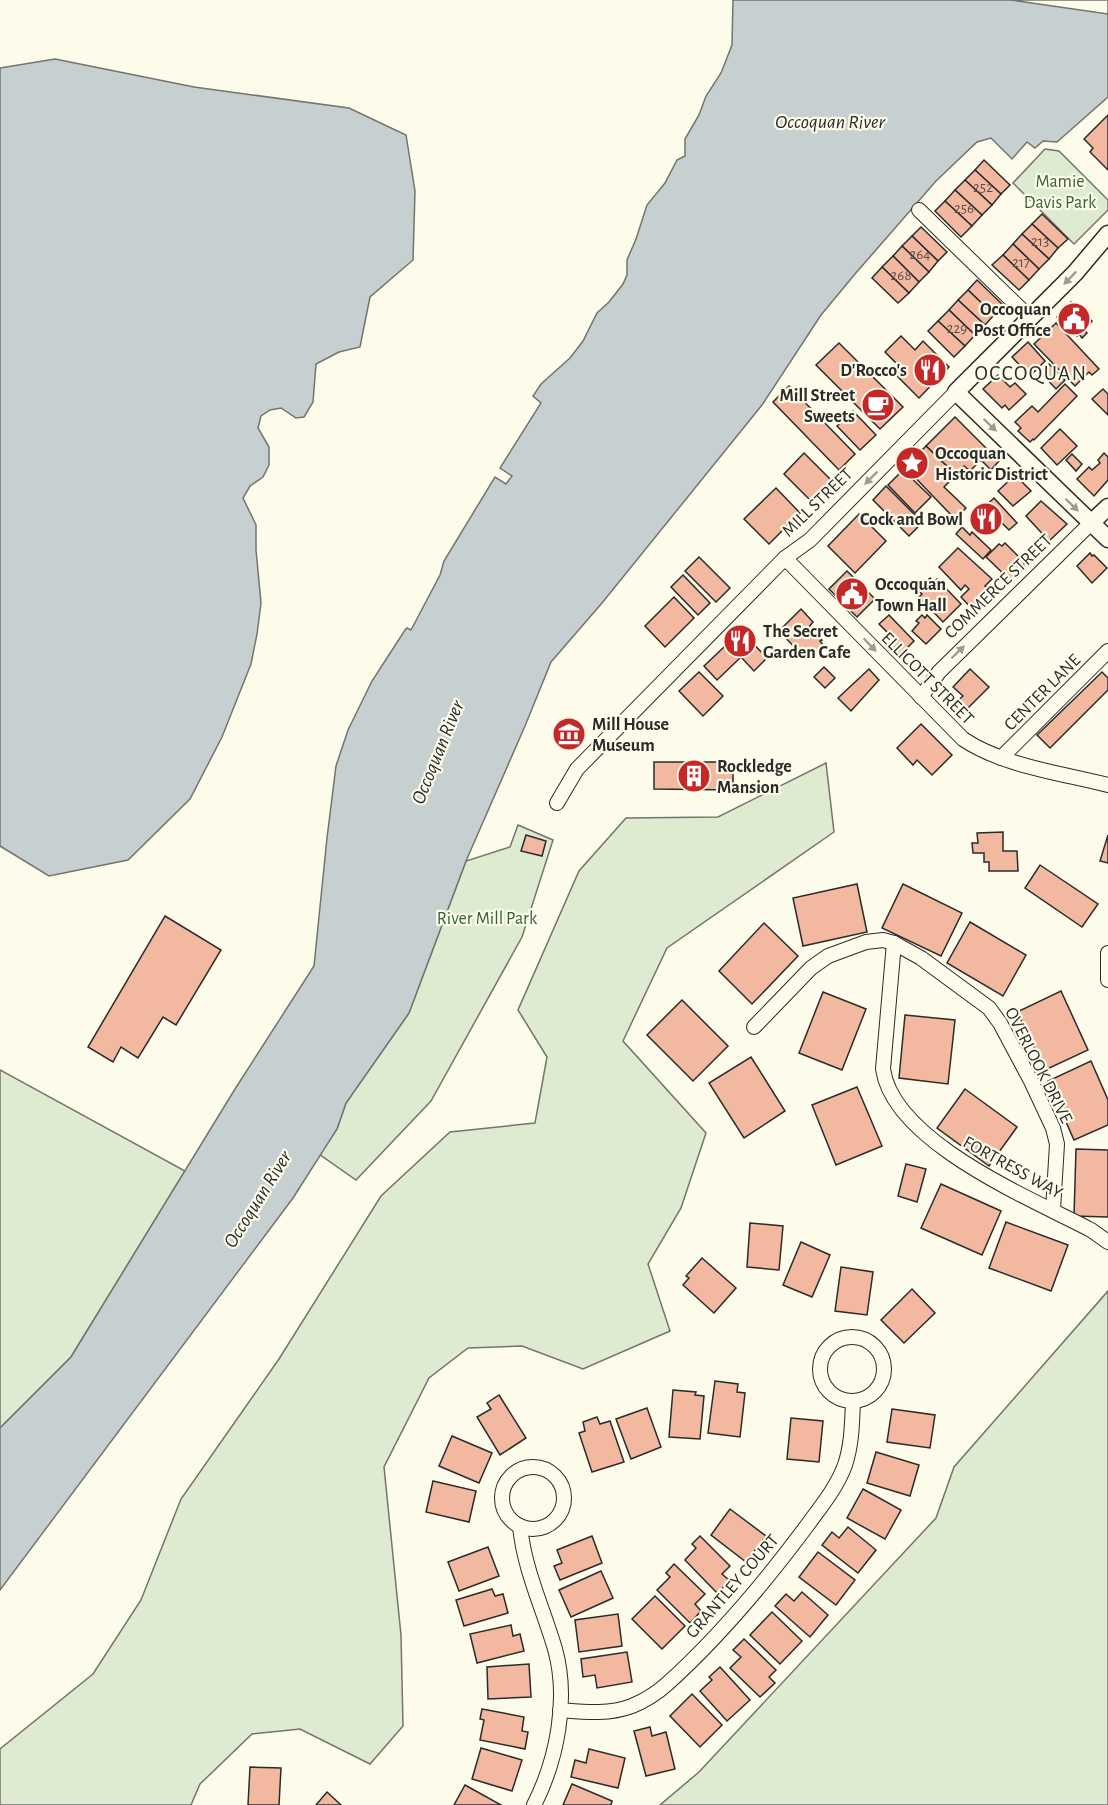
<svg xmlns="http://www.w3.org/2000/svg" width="1108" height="1805" viewBox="0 0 1108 1805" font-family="'Alegreya Sans',sans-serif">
<rect width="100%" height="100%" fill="#fdfbea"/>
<!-- green -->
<g fill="#deebd1" stroke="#74746e" stroke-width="1.5">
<polygon points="1045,149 1059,151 1108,200 1108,210 1074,244 1013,183"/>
<polygon points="826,763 834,832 667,948 623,1041 706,1133 681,1208 648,1264 670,1331 583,1369 522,1346 468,1348 429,1378 384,1467 401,1635 403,1726 370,1764 300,1729 252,1734 200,1784 191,1805 0,1805 0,1749 93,1674 141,1600 181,1499 279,1359 381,1196 450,1132 535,1123 547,1057 518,1010 579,871 626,818 718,817"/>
<polygon points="518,825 553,840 522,937 431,1101 356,1180 319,1154 337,1129 346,1103 409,1013 466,861 510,847"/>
<polygon points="0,1070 185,1171 71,1357 0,1428"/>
<polygon points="1108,1291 1108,1805 660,1805 699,1772 936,1518 954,1467"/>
</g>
<!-- water -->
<g fill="#c7d0d0" stroke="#74746e" stroke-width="1.5">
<polygon points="733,0 1108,0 1108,97 1057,142 1043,141 1035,148 1027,142 1012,159 991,138 977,142 936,181 855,274 821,315 762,405 602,603 551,662 525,726 466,861 409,1013 346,1103 337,1129 293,1198 0,1590 0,1428 71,1357 235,1089 314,966 327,838 336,766 348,730 372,681 405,630 407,628 411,630 440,575 444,561 495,477 506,484 512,476 500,468 541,403 533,396 541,384 570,358 583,341 597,313 609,302 623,284 627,275 627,260 636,239 647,205 665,183 677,160 685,156 685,139 699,115 706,96 721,73 732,45"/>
<polygon points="55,59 194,87 349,108 406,135 415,191 413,260 370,297 360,347 339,352 316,364 313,402 304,417 296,418 281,408 270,410 261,416 258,428 269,447 269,465 263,477 250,486 243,498 256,525 256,550 261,603 257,634 251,664 222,737 190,799 128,860 49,876 0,846 0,68"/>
</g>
<!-- pier -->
<polygon fill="#fdfbea" stroke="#74746e" stroke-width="1.5" points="1011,0 1108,0 1108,14"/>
<!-- building -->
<g fill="#f2b8a0" stroke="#2b2b2b" stroke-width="1.5">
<polygon points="1108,115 1108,170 1090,152 1093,148 1084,139"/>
<polygon points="984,160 1010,185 1001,194 975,170"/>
<polygon points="975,170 1001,194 992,205 965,180"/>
<polygon points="965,180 992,205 982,215 955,190"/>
<polygon points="955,190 982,215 972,226 945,201"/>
<polygon points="945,201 972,226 961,237 935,211"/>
<polygon points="1042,214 1068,239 1058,248 1032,224"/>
<polygon points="1032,224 1058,248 1049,259 1022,234"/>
<polygon points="921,227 947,252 938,261 912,236"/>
<polygon points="1022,234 1049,259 1039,269 1013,244"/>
<polygon points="912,236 938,261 929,272 902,246"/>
<polygon points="1013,244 1039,269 1029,280 1003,255"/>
<polygon points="902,246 929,272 919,282 893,256"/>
<polygon points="1003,255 1029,280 1019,290 992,265"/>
<polygon points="893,256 919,282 909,293 882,267"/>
<polygon points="882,267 909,293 898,303 872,278"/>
<polygon points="977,280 1003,305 994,315 968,290"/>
<polygon points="968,290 994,315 985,325 958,300"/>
<polygon points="958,300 985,325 975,335 949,310"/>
<polygon points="1071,302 1092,321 1084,330 1087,333 1082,338 1079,334 1077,336 1057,317"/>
<polygon points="949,310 975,335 965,346 938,321"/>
<polygon points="938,321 965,346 954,357 928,331"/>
<polygon points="1056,323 1099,369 1092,375 1089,372 1075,386 1034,344"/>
<polygon points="901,336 915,350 923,341 949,367 919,398 896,375 902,369 885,352"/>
<polygon points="1028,342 1045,361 1030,376 1012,357"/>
<polygon points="839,343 903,407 880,429 816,365"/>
<polygon points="1049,364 1065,380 1056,389 1041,373"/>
<polygon points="998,375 1010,387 1015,383 1026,394 1009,410 1005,405 1002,408 983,389"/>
<polygon points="1065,384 1077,396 1034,440 1033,439 1030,442 1018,431 1021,428 1015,422 1032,406 1038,412"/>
<polygon points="789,386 855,454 839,470 773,402"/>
<polygon points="1103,389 1108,394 1108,415 1092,399"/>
<polygon points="853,411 876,435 860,450 837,426"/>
<polygon points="955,417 999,461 991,470 981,460 970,471 964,466 956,475 926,446"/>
<polygon points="1060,429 1077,446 1057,465 1041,448"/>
<polygon points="926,446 956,475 944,487 966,508 955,519 905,467"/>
<polygon points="804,453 831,480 811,501 784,474"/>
<polygon points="1104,453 1108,457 1108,480 1094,496 1077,479 1089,467 1092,470 1100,463 1098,460"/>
<polygon points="1072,454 1082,464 1076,471 1066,460"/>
<polygon points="903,470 931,497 915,513 888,485"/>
<polygon points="1015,475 1031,491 1013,506 998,491"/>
<polygon points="886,486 920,520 921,524 909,536 873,500"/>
<polygon points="776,488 800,513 769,544 744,519"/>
<polygon points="994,498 1017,523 1009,530 999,520 985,533 971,519"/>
<polygon points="1041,501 1067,524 1049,541 1026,516"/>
<polygon points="859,514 886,541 855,573 828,546"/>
<polygon points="962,527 970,535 972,532 991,550 983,559 956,534"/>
<polygon points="1005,543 1025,563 1023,565 1025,567 1012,580 1010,578 1009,579 986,557 999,544 1002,546"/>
<polygon points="958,548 992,579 985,586 993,594 975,612 961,597 969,589 965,585 961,590 939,567"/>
<polygon points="1090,553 1092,556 1094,555 1107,568 1092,583 1077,566"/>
<polygon points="699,557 730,588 716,602 685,571"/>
<polygon points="847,571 875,599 857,617 829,589"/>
<polygon points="683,575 710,603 698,615 671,587"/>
<polygon points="930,578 934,582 937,579 961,604 943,622 919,597 922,594 918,590"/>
<polygon points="674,597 694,618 665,647 645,626"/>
<polygon points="801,609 813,622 809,627 822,640 820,641 823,645 810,659 806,655 804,657 779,631"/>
<polygon points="889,615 914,641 900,655 884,638 889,634 879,624"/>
<polygon points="922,615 925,618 927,615 941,629 926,644 912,631 919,623 916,621"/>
<polygon points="741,631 767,658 754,671 741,657 717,680 704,666"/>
<polygon points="824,667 835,678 825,688 814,677"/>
<polygon points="869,669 879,680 851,711 838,698"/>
<polygon points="970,669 989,687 965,711 956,702 963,696 953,687"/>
<polygon points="699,672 723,696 703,716 679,691"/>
<polygon points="1102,672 1108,678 1108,690 1050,748 1037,735"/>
<polygon points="569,720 582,732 569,747 556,735"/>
<polygon points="921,724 952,755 932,775 917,760 913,765 897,748"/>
<polygon points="654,762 733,762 733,790 654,789"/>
<polygon points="1003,832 1003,851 1017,851 1018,871 989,871 989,862 984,862 984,853 973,853 972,843 978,843 977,833"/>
<polygon points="526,835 546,841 542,856 521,851"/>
<polygon points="1108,835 1108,863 1100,861"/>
<polygon points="1040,865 1098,904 1082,927 1025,888"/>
<polygon points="857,884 867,932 803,946 793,898"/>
<polygon points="903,884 962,913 941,956 882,928"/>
<polygon points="165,916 221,950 176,1025 163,1017 138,1058 121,1047 113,1062 88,1047"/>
<polygon points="970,922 1026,955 1003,996 947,963"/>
<polygon points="764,923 798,956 752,1004 719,971"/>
<polygon points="1061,991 1088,1050 1045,1070 1017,1012"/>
<polygon points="823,992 866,1009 842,1070 799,1053"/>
<polygon points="682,1000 728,1046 693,1081 647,1035"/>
<polygon points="905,1015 955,1020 948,1084 899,1078"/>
<polygon points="751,1057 785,1111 744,1138 709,1083"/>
<polygon points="1091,1061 1108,1100 1108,1125 1074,1140 1048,1081"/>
<polygon points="857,1087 882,1146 836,1165 812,1105"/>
<polygon points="965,1089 1017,1127 989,1166 937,1128"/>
<polygon points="1076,1149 1108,1150 1108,1217 1074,1216"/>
<polygon points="906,1164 926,1169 917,1202 898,1196"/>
<polygon points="941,1184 1001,1211 982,1255 921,1228"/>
<polygon points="1006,1222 1068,1245 1051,1291 989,1268"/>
<polygon points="750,1223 783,1226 779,1270 747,1267"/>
<polygon points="801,1242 830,1255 812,1297 783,1285"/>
<polygon points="702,1258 736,1288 714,1313 683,1285 689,1278 686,1276"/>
<polygon points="841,1267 873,1272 867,1315 835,1311"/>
<polygon points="912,1289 935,1313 904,1343 881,1320"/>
<polygon points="715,1381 738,1384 737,1392 745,1393 740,1437 708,1433"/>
<polygon points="673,1390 696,1392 695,1395 704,1396 700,1439 669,1437"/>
<polygon points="499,1395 526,1438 500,1455 477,1417 491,1409 487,1403"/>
<polygon points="647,1408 661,1447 631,1459 616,1419"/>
<polygon points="892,1409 935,1415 930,1448 887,1442"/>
<polygon points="597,1417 600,1424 610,1421 624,1462 592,1472 579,1433 585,1431 583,1422"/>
<polygon points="791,1418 823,1421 819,1462 787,1459"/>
<polygon points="452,1436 492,1453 479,1483 439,1466"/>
<polygon points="876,1452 919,1465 910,1496 867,1483"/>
<polygon points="433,1481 476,1491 469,1522 426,1512"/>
<polygon points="863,1489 901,1510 885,1539 847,1518"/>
<polygon points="730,1509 766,1536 746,1562 711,1535"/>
<polygon points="848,1527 876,1550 858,1573 822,1545 832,1532 839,1538"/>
<polygon points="592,1536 602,1563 560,1580 554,1566 562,1563 557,1550"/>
<polygon points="700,1536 730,1566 722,1574 730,1581 717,1593 685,1560 696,1548 692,1544"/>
<polygon points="488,1547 499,1576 459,1591 448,1562"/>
<polygon points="818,1552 855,1580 836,1605 799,1577"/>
<polygon points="674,1564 705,1594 695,1604 701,1611 690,1623 657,1590 670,1577 666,1573"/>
<polygon points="601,1571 613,1598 571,1617 559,1590"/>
<polygon points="492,1589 495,1596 503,1594 508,1613 464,1626 456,1600"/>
<polygon points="802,1592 828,1615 810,1637 775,1606 786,1594 794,1601"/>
<polygon points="655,1596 685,1626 662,1649 632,1619"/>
<polygon points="772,1612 802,1641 780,1664 750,1635"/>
<polygon points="618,1614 622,1646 579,1652 575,1620"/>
<polygon points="511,1625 513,1636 520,1634 524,1651 477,1663 470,1634"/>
<polygon points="744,1639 776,1670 769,1677 775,1683 760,1697 730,1668 741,1657 733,1650"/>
<polygon points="627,1652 632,1682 597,1688 595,1675 583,1677 581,1659"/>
<polygon points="529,1664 531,1697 488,1699 487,1667"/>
<polygon points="720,1667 750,1700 727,1721 700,1691 712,1680 709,1677"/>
<polygon points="692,1694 722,1725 700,1747 670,1716"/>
<polygon points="482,1709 524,1717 522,1731 528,1732 525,1749 480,1740 484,1720 480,1719"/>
<polygon points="650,1727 652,1736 666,1732 675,1769 646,1776 634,1731"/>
<polygon points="481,1748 522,1760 512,1791 472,1779"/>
<polygon points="589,1749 625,1758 618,1788 571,1777 575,1760 586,1763"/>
<polygon points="250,1767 281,1768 279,1805 248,1805"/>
<polygon points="572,1784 612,1801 611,1805 563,1805"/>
<polygon points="465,1785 501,1805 454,1805"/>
<polygon points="327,1792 341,1805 316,1805"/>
</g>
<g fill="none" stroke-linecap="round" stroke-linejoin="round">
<!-- minor casing -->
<g stroke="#2b2b2b" stroke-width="16">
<g id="minor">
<polyline points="919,210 1030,318"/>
<path d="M785 558 963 739C1003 766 1061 773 1108 785"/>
<polyline points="921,697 939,672 1091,523"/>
<polyline points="1001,758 1108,651"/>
<polyline points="557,803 577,769 785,558 810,540 956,392"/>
<path d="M894 943 883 1069C893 1142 1032 1199 1091 1230L1108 1242"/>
<polyline points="1108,953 1108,980"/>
<polyline points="754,1027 811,968 828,956 866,942 883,940 894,943 921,958 989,1008 1000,1023 1031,1081 1053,1128 1057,1144 1053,1210"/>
<circle cx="852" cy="1369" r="32"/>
<circle cx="533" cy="1498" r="31"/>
<path d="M520 1526C524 1569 543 1608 555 1649 569 1699 557 1760 534 1805"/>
<path d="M560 1710C584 1712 608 1715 632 1706 644 1701 657 1693 667 1684 717 1639 769 1577 809 1523 822 1505 837 1487 845 1465 852 1444 852 1423 853 1401"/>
</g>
</g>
<!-- tertiary casing -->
<g stroke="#2b2b2b" stroke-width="19">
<g id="tertiary">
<polyline points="1108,234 1075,273 956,392 1108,539"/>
<polyline points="1091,523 1108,507"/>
</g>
</g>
<!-- minor -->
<use href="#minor" stroke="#fdfbea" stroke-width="14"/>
<!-- tertiary -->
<use href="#tertiary" stroke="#fdfbea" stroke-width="16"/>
</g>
<!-- one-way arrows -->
<defs><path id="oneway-solid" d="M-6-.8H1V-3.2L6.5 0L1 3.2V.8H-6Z" transform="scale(1.5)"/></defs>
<g fill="#9e9d94">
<use href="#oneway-solid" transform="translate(1070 278) rotate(134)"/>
<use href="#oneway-solid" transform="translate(990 425) rotate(44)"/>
<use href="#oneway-solid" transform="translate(871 478) rotate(135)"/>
<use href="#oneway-solid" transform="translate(1072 505) rotate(44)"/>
<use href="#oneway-solid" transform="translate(870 645) rotate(46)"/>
<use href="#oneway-solid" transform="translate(958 652) rotate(-44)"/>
</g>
<!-- icons -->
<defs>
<g id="civic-disc" transform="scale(1.725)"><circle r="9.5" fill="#c62828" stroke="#fdfbea"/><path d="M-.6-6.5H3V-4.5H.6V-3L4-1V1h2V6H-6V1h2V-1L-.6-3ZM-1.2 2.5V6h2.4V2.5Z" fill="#fff"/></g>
<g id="restaurant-disc" transform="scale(1.725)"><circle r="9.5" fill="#c62828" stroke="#fdfbea"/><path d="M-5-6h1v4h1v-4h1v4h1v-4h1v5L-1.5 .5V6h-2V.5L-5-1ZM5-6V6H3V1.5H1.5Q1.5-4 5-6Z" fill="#fff"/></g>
<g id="cafe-disc" transform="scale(1.725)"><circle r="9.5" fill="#c62828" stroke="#fdfbea"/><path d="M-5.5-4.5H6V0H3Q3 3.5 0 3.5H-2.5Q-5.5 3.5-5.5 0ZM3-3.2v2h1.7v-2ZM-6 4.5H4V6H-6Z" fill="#fff"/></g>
<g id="sight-disc" transform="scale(1.725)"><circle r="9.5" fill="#c62828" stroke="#fdfbea"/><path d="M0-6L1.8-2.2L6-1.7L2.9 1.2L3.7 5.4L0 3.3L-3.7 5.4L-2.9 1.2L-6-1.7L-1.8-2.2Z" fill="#fff"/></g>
<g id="museum-disc" transform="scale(1.725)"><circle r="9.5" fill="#c62828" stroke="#fdfbea"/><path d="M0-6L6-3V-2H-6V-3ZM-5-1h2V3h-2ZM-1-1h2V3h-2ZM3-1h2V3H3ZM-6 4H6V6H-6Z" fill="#fff"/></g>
<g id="building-disc" transform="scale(1.725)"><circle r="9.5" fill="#c62828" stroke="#fdfbea"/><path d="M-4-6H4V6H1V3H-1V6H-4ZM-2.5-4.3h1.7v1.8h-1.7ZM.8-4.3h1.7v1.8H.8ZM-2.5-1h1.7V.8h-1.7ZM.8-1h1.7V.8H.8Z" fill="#fff"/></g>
</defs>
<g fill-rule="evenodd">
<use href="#civic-disc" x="1074" y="319"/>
<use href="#restaurant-disc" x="930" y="370"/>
<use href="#cafe-disc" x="878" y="405"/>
<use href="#sight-disc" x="912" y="463"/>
<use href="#restaurant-disc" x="986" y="519"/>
<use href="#civic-disc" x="852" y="594"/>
<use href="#restaurant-disc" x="740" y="641"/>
<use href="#museum-disc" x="569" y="734"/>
<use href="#building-disc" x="694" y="776"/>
</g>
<g text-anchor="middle" stroke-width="4.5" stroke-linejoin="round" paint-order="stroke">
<!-- number labels -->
<g font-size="15" fill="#5d4e48">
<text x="983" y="192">252</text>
<text x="964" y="213">256</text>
<text x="1040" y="246">213</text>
<text x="920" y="259">264</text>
<text x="1021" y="267">217</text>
<text x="901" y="280">268</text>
<text x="957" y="333">229</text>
</g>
<!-- park labels -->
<g font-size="18" fill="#34623c" stroke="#fdfbea">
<text x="1060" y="187">Mamie<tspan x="1060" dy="21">Davis Park</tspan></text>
<text x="487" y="924">River Mill Park</text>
</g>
<!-- poi labels -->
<g font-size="18" font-weight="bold" fill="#2b2b2b" stroke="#fdfbea" text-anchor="start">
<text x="1051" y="315" text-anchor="end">Occoquan<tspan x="1051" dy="21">Post Office</tspan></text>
<text x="907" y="376" text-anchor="end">D'Rocco's</text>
<text x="855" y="401" text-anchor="end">Mill Street<tspan x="855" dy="21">Sweets</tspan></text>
<text x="935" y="459">Occoquan<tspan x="935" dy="21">Historic District</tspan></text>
<text x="963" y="525" text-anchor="end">Cock and Bowl</text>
<text x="875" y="590">Occoquan<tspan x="875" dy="21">Town Hall</tspan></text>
<text x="763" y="637">The Secret<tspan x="763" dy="21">Garden Cafe</tspan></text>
<text x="592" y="730">Mill House<tspan x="592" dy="21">Museum</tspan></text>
<text x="717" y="772">Rockledge<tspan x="717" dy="21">Mansion</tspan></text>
</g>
<!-- street labels -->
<g font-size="18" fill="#2b2b2b" stroke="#fdfbea">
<text transform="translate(817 502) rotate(-44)" y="6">MILL STREET</text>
<text transform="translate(998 586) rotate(-44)" y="6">COMMERCE STREET</text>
<text transform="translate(928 678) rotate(45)" y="6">ELLICOTT STREET</text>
<text transform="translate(1042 692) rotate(-45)" y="6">CENTER LANE</text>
<text transform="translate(1039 1065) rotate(63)" y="6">OVERLOOK DRIVE</text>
<text transform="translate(1013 1167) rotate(29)" y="6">FORTRESS WAY</text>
<text transform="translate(732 1586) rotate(-49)" y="6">GRANTLEY COURT</text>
</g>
<!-- water labels -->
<g font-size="20" font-style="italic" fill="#2b2b2b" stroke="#fdfbea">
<text x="830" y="128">Occoquan River</text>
<text transform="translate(437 752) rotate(-68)" y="7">Occoquan River</text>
<text transform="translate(257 1199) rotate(-58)" y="7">Occoquan River</text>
</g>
<!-- quarter labels -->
<g font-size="21" letter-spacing="1.5" fill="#2b2b2b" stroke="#fdfbea">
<text x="1031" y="380">OCCOQUAN</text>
</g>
</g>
</svg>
